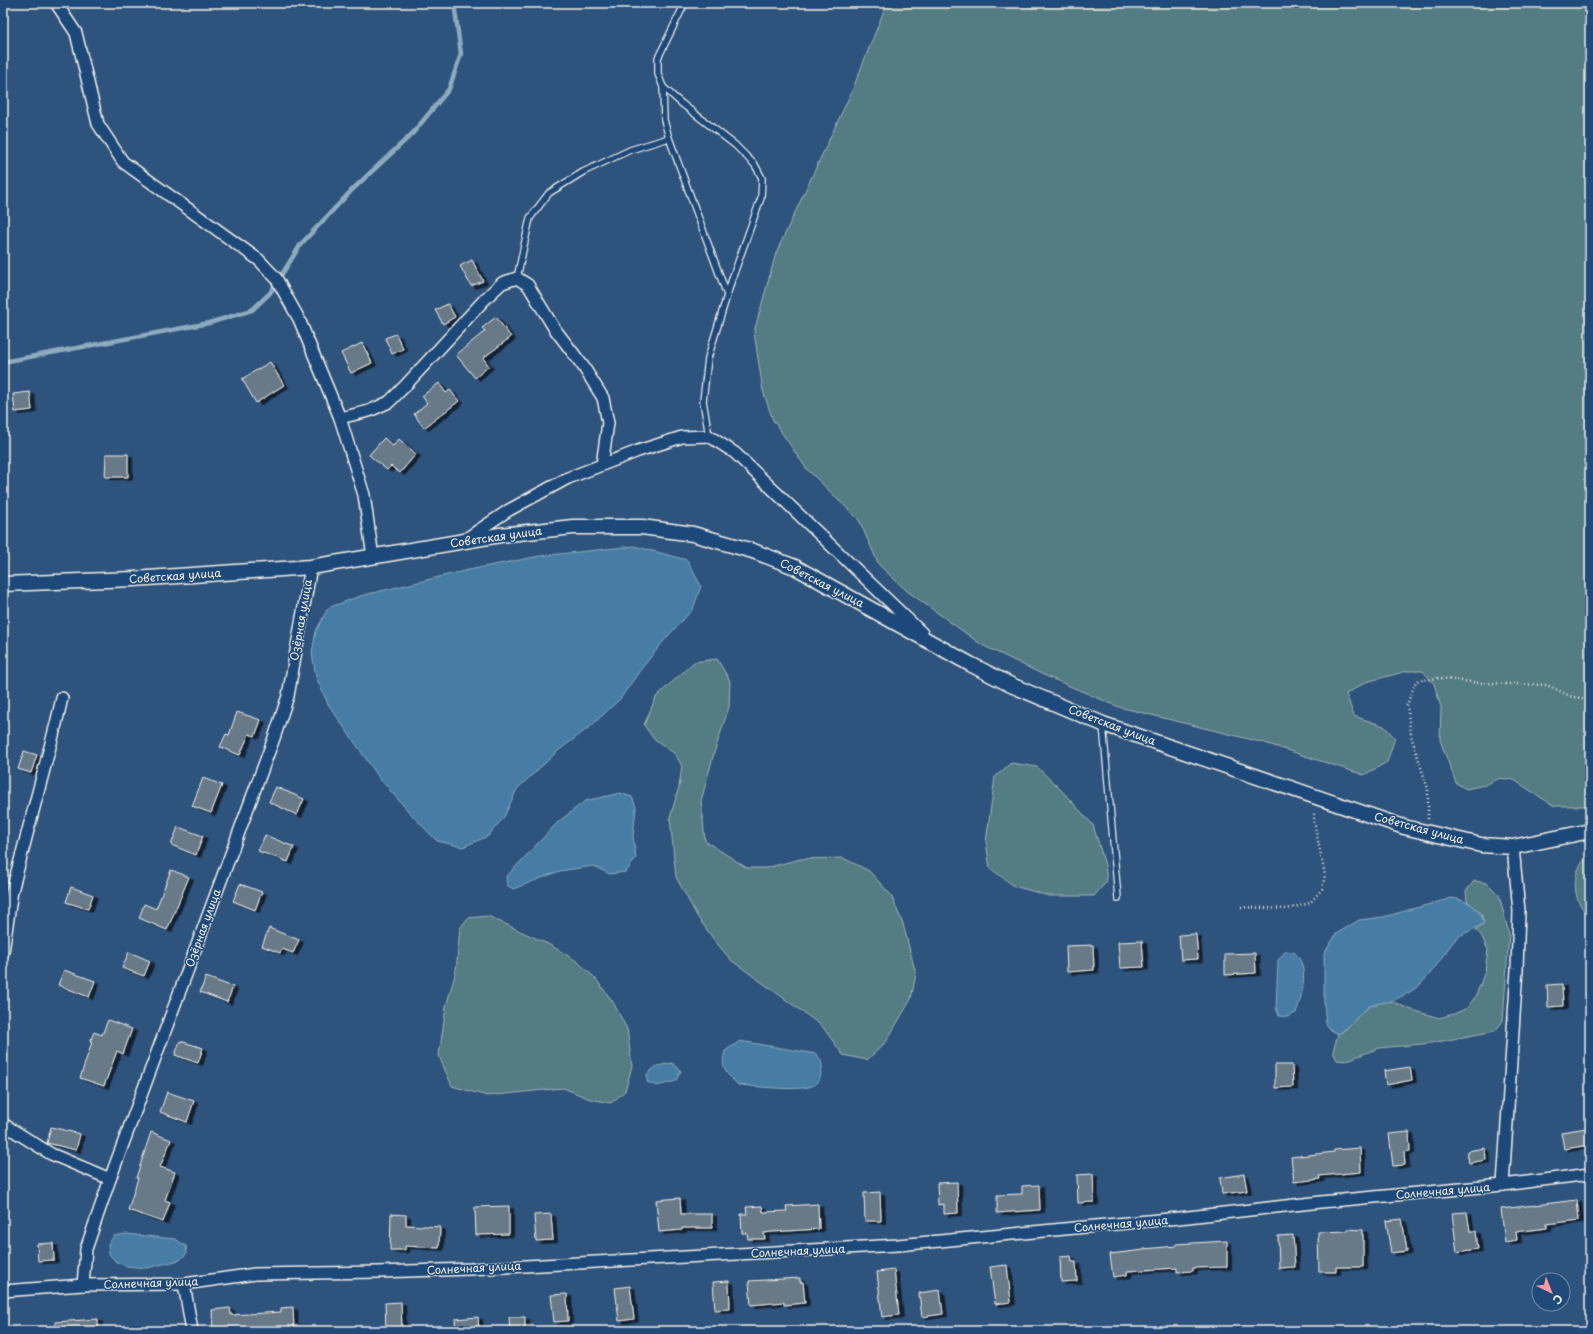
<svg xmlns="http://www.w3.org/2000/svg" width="1593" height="1334" viewBox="0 0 1593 1334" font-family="'Playpen Sans',sans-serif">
<defs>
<filter id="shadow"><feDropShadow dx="4.5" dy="2.5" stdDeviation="0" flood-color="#0009"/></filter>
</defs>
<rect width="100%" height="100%" fill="#2e537d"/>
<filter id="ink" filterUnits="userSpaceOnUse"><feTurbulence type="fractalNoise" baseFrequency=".025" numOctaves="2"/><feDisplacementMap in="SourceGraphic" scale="8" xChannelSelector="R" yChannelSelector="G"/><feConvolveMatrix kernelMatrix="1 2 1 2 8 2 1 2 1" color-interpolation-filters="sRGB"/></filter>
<g filter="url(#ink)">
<!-- green -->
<g fill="#537c83" stroke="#a4b6b6">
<polygon points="887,3 1590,3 1590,806 1554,806 1514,780 1500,778 1485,785 1466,789 1456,783 1440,740 1441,707 1434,684 1423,671 1407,671 1366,682 1346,694 1354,716 1384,726 1395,738 1387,762 1364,775 1265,743 1119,707 1046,676 982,645 907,591 879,565 859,520 806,468 773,420 763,391 754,332 776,253 852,91"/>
<polygon points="717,659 730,681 729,707 714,753 701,801 705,841 747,868 766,868 800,859 843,858 869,871 891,895 903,924 916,974 911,999 886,1042 867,1060 843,1055 822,1026 731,960 715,941 697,916 676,877 670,818 679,787 682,766 675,754 653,738 644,725 656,697 694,662"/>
<polygon points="1011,763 1037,767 1061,790 1093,825 1105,865 1107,881 1094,896 1049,896 1014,886 990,868 986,842 995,777"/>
<path d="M1590 856V919C1586 913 1579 905 1577 897 1573 883 1576 863 1590 856Z"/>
<polygon points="1474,881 1487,883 1499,895 1509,934 1503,1021 1495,1031 1432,1043 1379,1048 1345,1061 1337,1060 1333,1052 1338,1034 1345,1030 1359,1015 1371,1005 1391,1001 1409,1009 1439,1018 1454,1014 1467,1008 1476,996 1485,971 1488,950 1481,935 1476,930 1484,923 1481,913 1467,901 1466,891"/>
<polygon points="488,916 552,946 578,962 595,978 613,1002 627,1029 632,1066 625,1091 611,1103 590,1099 563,1088 487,1096 452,1086 439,1056 446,1007 456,971 460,928 468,918"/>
</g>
<!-- water -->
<g fill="#477da4" stroke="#8cabbf">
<polygon points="634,546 687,560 701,586 693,609 667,637 641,669 620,699 591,726 558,751 517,789 504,817 488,836 463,847 437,841 410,813 380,779 328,704 316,677 312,653 316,631 328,608 360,596 468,570 540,556"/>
<polygon points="620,793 632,797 636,807 633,836 636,858 626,872 610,874 593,866 560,871 513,889 507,885 506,877 558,822 585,801"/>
<path d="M1452 898C1469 901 1478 906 1484 923 1474 931 1462 932 1454 941 1440 958 1430 980 1410 992 1404 995 1397 999 1390 1001 1384 1003 1376 1003 1370 1006 1358 1014 1351 1027 1338 1034L1331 1030 1326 1024 1324 1004V954L1336 934 1359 920 1383 917Z"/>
<path d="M1286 951 1294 952C1296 955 1299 957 1300 960 1308 975 1301 999 1296 1013L1288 1017 1279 1016 1276 1008 1278 960Z"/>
<path d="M740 1041 816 1054C821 1059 824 1066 821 1073 820 1077 820 1082 816 1084 805 1093 754 1086 738 1085 726 1073 720 1069 725 1051Z"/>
<polygon points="672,1063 681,1071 676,1081 657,1086 647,1082 647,1074 657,1066"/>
<polygon points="126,1234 175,1239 186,1246 187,1253 180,1260 147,1268 127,1266 116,1262 109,1254 108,1244 114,1236"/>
</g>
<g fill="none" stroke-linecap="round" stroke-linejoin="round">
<!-- stream -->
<polyline stroke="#8cabbf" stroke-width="4.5" points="3,362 209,323 252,310 270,293 301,244 353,189 413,133 449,89 461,54 454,3"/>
</g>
<!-- building -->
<g fill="#687988" stroke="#f4f1e8" filter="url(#shadow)">
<polygon points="472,260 483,281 471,286 460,266"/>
<polygon points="448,304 455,317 443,324 435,310"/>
<polygon points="496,317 511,337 483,358 489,366 475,378 456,355 485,331 482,328"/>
<polygon points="396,334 403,349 392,354 385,338"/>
<polygon points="362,343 372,363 351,373 341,353"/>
<polygon points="270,362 284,385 256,403 242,379"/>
<polygon points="439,383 446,393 450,390 459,401 424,428 414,414 427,403 422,396"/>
<polygon points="30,392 32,410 15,412 13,394"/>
<polygon points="384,438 393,446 399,439 416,454 400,473 391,466 387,470 369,455"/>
<polygon points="106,454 128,454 128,477 105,477"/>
<polygon points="237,712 261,720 255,736 249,734 240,755 220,747 226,734 229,735"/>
<polygon points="24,751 37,755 31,773 18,769"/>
<polygon points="203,778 222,785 211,813 192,806"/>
<polygon points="276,787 304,799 297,815 269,802"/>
<polygon points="178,827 203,836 196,855 171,845"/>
<polygon points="265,835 294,847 288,862 258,851"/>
<polygon points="171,870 189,877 167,930 139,918 144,904 156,909"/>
<polygon points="240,884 262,892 255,910 233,901"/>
<polygon points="71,887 93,895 88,909 66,902"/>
<polygon points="269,928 299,940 293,953 282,949 280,953 262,946"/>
<polygon points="1196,934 1198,959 1181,960 1179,935"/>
<polygon points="1142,941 1144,967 1120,968 1118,942"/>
<polygon points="1093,945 1094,970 1067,972 1066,946"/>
<polygon points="129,952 150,961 144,976 122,968"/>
<polygon points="1255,953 1256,973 1225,975 1225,954"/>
<polygon points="64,970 95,981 89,997 58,985"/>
<polygon points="206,977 233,987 227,1002 200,992"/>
<polygon points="1562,984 1563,1006 1548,1007 1547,985"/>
<polygon points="108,1020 132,1029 123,1054 117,1051 104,1086 80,1078 92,1042 90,1042 94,1032 102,1035"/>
<polygon points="180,1041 203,1048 198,1063 175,1055"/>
<polygon points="1275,1065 1292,1065 1293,1087 1275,1088"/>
<polygon points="1410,1067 1412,1080 1386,1085 1384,1071"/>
<polygon points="167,1092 194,1101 187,1122 160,1112"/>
<polygon points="51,1127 80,1134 76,1150 47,1143"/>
<polygon points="1587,1128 1590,1145 1564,1149 1561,1132"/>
<polygon points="151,1132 171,1140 160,1167 175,1172 165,1200 170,1202 163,1222 128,1210 138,1178 136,1178"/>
<polygon points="1409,1132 1410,1151 1404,1152 1405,1165 1393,1166 1389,1134"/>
<polygon points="1360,1148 1361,1172 1319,1176 1320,1179 1294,1182 1291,1157 1334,1152 1334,1150"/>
<polygon points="1485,1148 1486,1160 1469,1163 1467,1151"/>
<polygon points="1093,1174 1094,1202 1078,1203 1077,1175"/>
<polygon points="1244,1174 1247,1191 1222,1194 1220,1178"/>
<polygon points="957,1182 958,1213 944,1214 944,1204 938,1205 937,1183"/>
<polygon points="1039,1185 1040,1210 997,1213 997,1195 1022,1194 1022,1186"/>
<polygon points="880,1192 881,1221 865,1221 864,1193"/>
<polygon points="680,1198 681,1214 712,1214 712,1228 682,1228 682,1230 659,1232 656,1200"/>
<polygon points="1577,1200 1579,1220 1547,1224 1547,1228 1516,1232 1517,1240 1505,1242 1501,1209"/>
<polygon points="818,1204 819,1229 772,1232 764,1233 765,1239 748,1239 747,1233 742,1233 741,1214 747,1214 746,1207 762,1206 763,1212 787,1211 786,1206"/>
<polygon points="509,1206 509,1234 476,1235 475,1207"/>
<polygon points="1467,1212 1470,1231 1476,1231 1478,1249 1457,1252 1452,1213"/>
<polygon points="391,1214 406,1215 406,1225 440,1227 439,1248 405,1246 405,1250 390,1250"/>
<polygon points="551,1214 553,1240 536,1241 534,1215"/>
<polygon points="1402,1219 1407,1251 1391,1253 1386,1221"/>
<polygon points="1348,1229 1363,1230 1363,1267 1336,1267 1336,1272 1319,1272 1318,1232 1348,1231"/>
<polygon points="1293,1235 1295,1267 1279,1268 1278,1236"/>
<polygon points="1227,1241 1227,1267 1193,1268 1193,1271 1177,1272 1177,1268 1127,1271 1127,1275 1113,1277 1110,1254 1144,1250 1144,1249 1176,1246 1176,1244"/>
<polygon points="53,1243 54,1260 38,1261 37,1244"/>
<polygon points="1071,1256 1072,1262 1076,1262 1077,1281 1061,1282 1060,1257"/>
<polygon points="1007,1265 1011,1302 995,1304 990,1267"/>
<polygon points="894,1270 899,1315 882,1317 877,1272"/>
<polygon points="800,1278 800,1282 803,1282 805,1303 784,1305 784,1302 751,1305 749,1281"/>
<polygon points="729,1281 730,1309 715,1310 713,1282"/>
<polygon points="630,1286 634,1319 619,1321 615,1288"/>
<polygon points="940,1290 943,1314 922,1317 919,1293"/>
<polygon points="567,1294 568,1321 554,1322 551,1295"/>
<polygon points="401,1302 402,1331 386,1331 385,1303"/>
<polygon points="293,1307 294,1331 213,1331 212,1310 230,1308 231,1315 281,1312 281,1308"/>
<polygon points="478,1317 479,1331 456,1331 455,1319"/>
<polygon points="509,1317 525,1317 525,1331 510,1331"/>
<polygon points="98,1319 98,1331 55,1331 55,1322"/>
</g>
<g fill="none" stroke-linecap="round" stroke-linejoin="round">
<!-- service casing -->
<g stroke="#f4f1e8" stroke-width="8">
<g id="service">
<polyline points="685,3 658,58 658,74 663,87 681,103 735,145 755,165 762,178 761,198 732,279 708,358 703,401 709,436"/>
<polyline points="663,87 664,120 669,138 727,295"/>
<polyline points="517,278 530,218 549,193 583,172 630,150 669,138"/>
<polyline points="1103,725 1118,898"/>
</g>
</g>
<!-- minor casing -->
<g stroke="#f4f1e8" stroke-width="14">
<g id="minor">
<polyline points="56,3 76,33 98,124 123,162 259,260 276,278 299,319 340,418 364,495 373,557"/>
<polyline points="340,418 369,411 389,402 404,387 485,299 502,283 517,278 528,285 554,328 583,366 603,398 608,423 602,465"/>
<polyline points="464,540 509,510 568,478 638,451 682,437 709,436 735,453 922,633"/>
<polyline points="3,952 12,891 56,724 62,698"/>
<polyline points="3,1124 51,1154 110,1179"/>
<polyline points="1503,1185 1517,969 1519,911 1513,847"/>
<polyline points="184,1284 192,1331"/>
<polyline points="83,1285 86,1249 110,1179 274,738 288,696 311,567"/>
<polyline points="3,1291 83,1285 184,1284 255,1274 378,1272 470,1269 898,1245 1179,1218 1321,1202 1503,1185 1590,1174"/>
</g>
</g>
<!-- tertiary casing -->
<g stroke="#f4f1e8" stroke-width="17">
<polyline id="tertiary" points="3,584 133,579 311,567 500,535 573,527 642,527 693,534 753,551 795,567 970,664 1011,685 1103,724 1404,827 1481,845 1513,847 1590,831"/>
</g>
<!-- path -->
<g stroke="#f4f1e8" stroke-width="2.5" stroke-dasharray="1 3" stroke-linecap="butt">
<polyline points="1428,819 1428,789 1411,736 1407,705 1416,681 1439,678 1480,683 1547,685 1572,697 1590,699"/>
<polyline points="1241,907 1287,909 1310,903 1322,889 1325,875 1314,822 1314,811"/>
</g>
<!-- service -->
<use href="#service" stroke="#1f4a7a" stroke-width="5.5"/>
<!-- minor -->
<use href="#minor" stroke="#1f4a7a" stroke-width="11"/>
<!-- tertiary -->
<use href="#tertiary" stroke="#1f4a7a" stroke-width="14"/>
</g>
</g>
<g text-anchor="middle" stroke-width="3" stroke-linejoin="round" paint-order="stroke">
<!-- street labels -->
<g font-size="11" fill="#f4f1e8" stroke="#1f4a7a">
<text transform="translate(496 537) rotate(-8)" y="4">Советская улица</text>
<text transform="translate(175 576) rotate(-4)" y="4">Советская улица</text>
<text transform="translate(822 583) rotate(27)" y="4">Советская улица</text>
<text transform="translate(301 620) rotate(-80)" y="4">Озёрная улица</text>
<text transform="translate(1112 725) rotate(21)" y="4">Советская улица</text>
<text transform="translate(1419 828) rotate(15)" y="4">Советская улица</text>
<text transform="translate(203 928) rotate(-70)" y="4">Озёрная улица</text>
<text transform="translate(1443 1191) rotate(-5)" y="4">Солнечная улица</text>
<text transform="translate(1121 1224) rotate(-5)" y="4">Солнечная улица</text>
<text transform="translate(798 1251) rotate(-3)" y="4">Солнечная улица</text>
<text transform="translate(474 1268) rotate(-3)" y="4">Солнечная улица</text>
<text transform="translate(151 1283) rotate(-2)" y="4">Солнечная улица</text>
</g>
</g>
<!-- margin -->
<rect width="1593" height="1334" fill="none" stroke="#1f4a7a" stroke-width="16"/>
<rect x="8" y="8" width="1577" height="1318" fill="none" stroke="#f4f1e8" stroke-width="1.5" filter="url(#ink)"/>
<!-- north arrow -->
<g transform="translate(1551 1292) rotate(137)"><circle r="19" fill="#1f4a7a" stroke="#748da6"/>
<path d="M0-3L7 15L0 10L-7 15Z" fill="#ff9aa2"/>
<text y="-6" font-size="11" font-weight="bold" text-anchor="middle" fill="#f4f1e8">С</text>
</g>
</svg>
